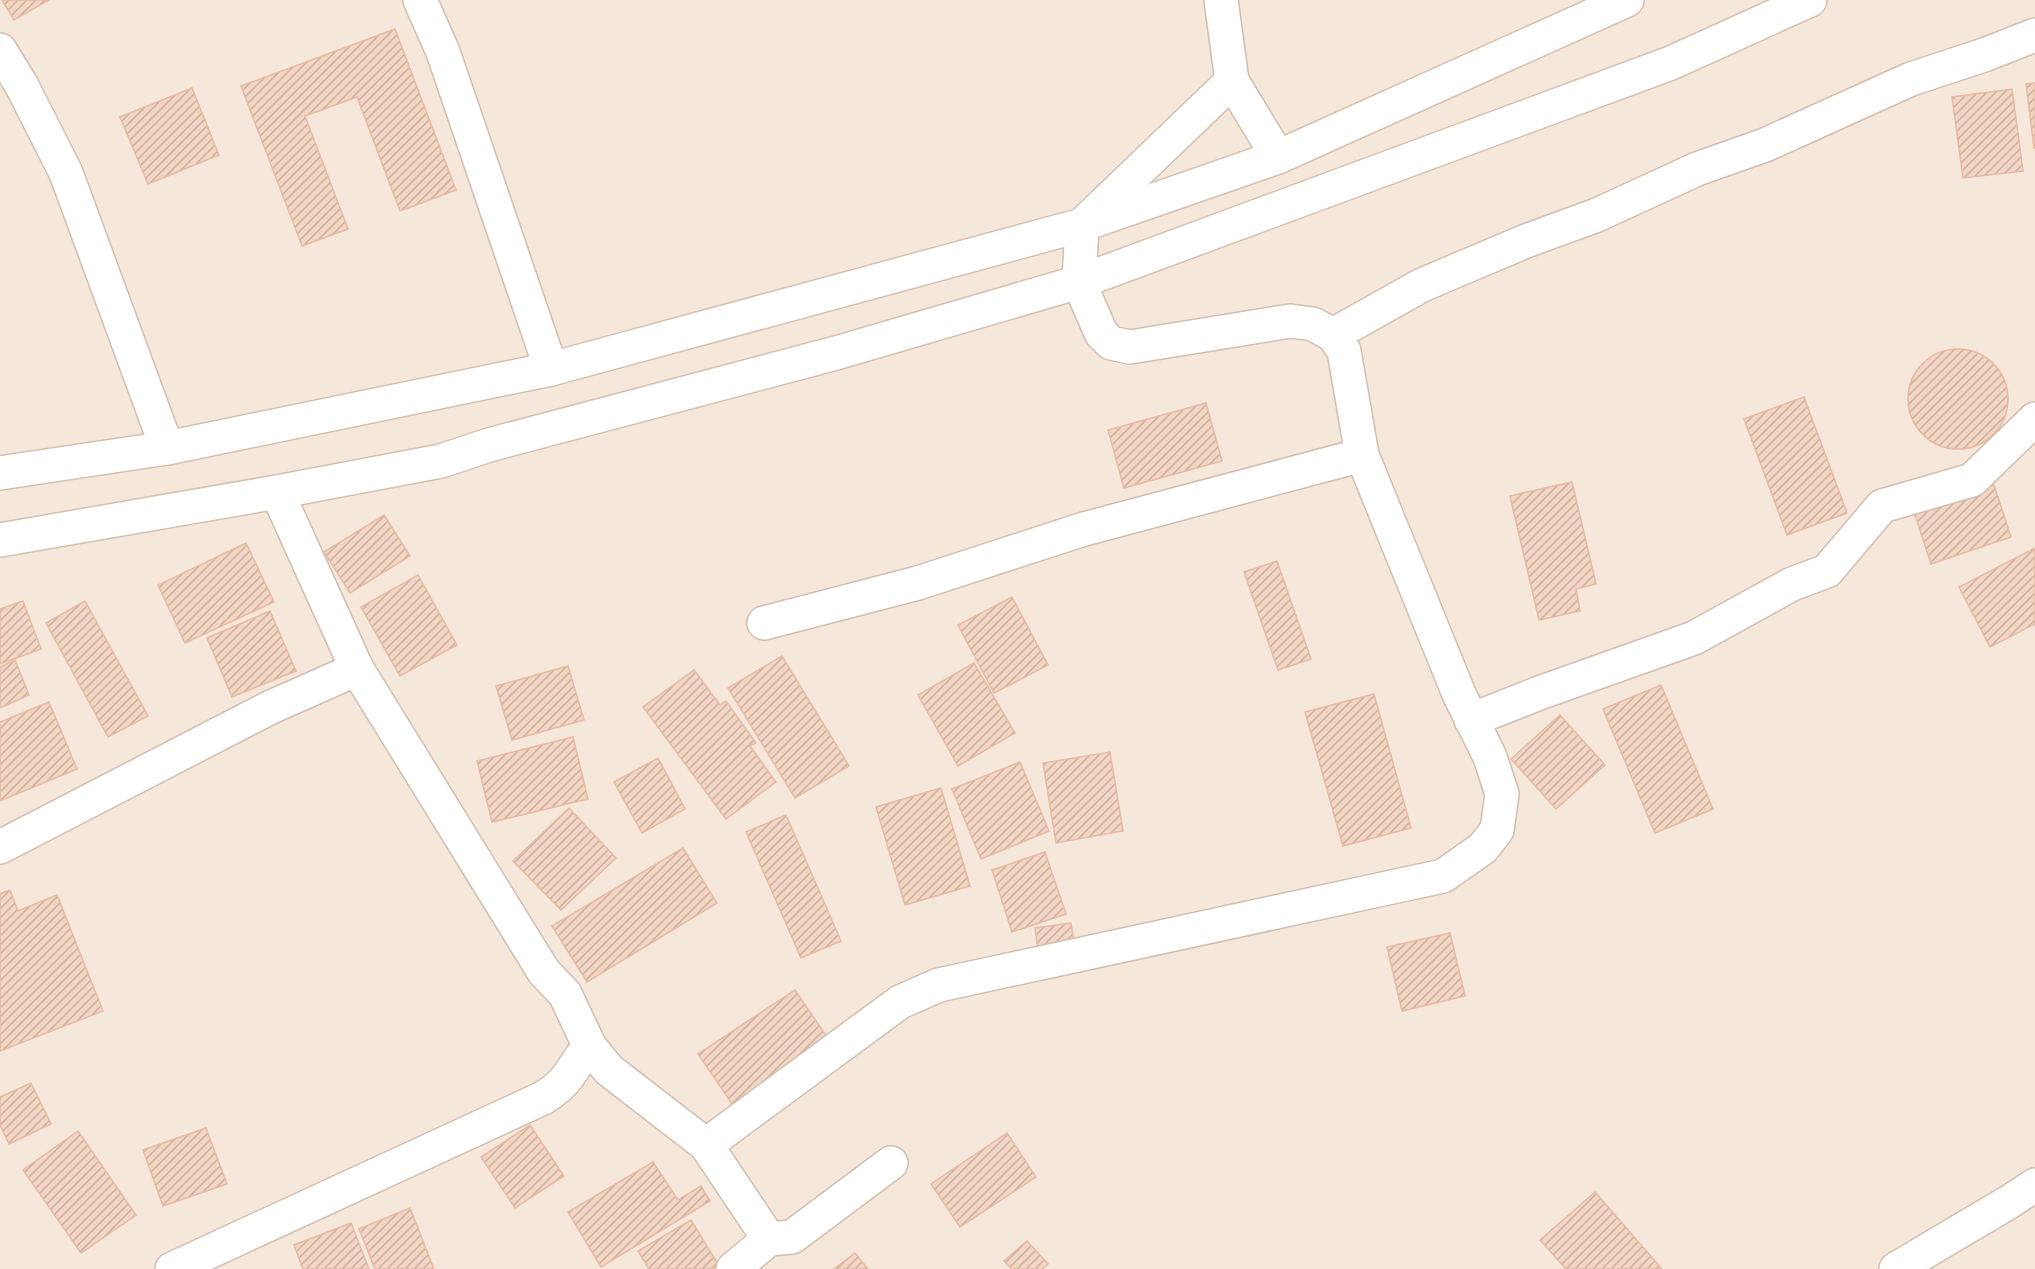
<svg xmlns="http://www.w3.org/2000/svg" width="2035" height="1269" viewBox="0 0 2035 1269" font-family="'Alegreya Sans',sans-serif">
<defs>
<pattern id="building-hatch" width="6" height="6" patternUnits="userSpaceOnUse" patternTransform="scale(1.5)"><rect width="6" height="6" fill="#f3d5c3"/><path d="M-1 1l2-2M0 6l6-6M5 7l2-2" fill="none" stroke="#cab0a1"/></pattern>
</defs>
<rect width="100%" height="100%" fill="#fdf6ec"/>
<!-- residential -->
<rect fill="#f5e8da" x="0" y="0" width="2035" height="1269"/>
<!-- building -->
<g fill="url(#building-hatch)" stroke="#e6bba3" stroke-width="1.5">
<polygon points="2,0 49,0 14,20"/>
<polygon points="395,29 456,190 400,211 357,97 305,116 348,229 302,246 241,86"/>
<polygon points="2035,83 2035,148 2034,148 2026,84"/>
<polygon points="192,88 219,155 148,184 120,117"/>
<polygon points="2012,89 2023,171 1963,178 1952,97"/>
<circle cx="1958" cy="399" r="50"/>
<polygon points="1804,397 1847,513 1787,535 1744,419"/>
<polygon points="1206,403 1222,461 1124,488 1108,430"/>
<polygon points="1572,482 1596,584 1576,589 1580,611 1539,620 1510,496"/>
<polygon points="1994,485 2011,537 1931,564 1914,512"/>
<polygon points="384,515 410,556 350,593 324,552"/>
<polygon points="246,543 274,602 185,643 158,585"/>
<polygon points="2035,548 2035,624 1990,647 1959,587"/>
<polygon points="1277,561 1311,659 1278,670 1244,572"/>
<polygon points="418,575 457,645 400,676 361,607"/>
<polygon points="1012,597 1048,665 994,693 958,625"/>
<polygon points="23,601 41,649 0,664 0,609"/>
<polygon points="85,601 148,716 108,737 46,623"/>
<polygon points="270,611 296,671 232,697 207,638"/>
<polygon points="782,656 849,766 795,798 728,688"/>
<polygon points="15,660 29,695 0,708 0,667"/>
<polygon points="974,663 1015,733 958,766 918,695"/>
<polygon points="568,666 584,720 512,740 496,686"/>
<polygon points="694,670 720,705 726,701 756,743 750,746 776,782 726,819 643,707"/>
<polygon points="1661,685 1713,809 1655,833 1603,709"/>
<polygon points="1374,694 1411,828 1343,846 1305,712"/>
<polygon points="49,702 77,769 0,801 0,722"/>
<polygon points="1560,715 1605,765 1556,809 1511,759"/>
<polygon points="573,737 588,799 492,822 477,761"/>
<polygon points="1110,752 1123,831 1056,843 1043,763"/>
<polygon points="658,758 685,809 642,833 614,782"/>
<polygon points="1020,762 1049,831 981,859 952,789"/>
<polygon points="941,788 970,886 905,905 876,807"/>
<polygon points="569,808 616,858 561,910 513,861"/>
<polygon points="786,815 841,941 801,958 746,832"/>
<polygon points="683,848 717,903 587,982 552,926"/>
<polygon points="1045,852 1066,914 1012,932 992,870"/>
<polygon points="10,890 18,911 57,895 103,1011 0,1051 0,894"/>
<polygon points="1071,923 1074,942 1038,948 1035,928"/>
<polygon points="1450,933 1465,996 1402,1011 1387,947"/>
<polygon points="795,990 829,1040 732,1104 698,1054"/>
<polygon points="31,1083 51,1124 9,1144 0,1125 0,1097"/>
<polygon points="530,1125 564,1176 515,1208 481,1157"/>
<polygon points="206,1128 227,1184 163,1206 143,1150"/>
<polygon points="78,1131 136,1215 81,1253 23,1170"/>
<polygon points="1007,1133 1036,1177 960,1227 931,1184"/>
<polygon points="653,1162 678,1200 701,1186 710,1201 601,1267 568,1212"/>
<polygon points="1595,1192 1662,1269 1566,1269 1540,1240"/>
<polygon points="410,1208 434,1269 375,1269 359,1229"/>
<polygon points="691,1220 721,1269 649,1269 638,1251"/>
<polygon points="351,1223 369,1269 303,1269 294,1245"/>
<polygon points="1027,1241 1048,1264 1042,1269 1012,1269 1004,1261"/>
<polygon points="855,1253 868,1269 834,1269"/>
</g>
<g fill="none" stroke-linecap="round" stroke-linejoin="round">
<!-- street casing -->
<g stroke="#d1beb0" stroke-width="36">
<g id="street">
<polyline points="420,0 443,52 551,369"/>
<polyline points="1221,0 1232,81 1278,157"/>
<polyline points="0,50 22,86 66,173 167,448"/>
<polyline points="1232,81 1082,225 1079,282 1101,333 1111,343 1130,347 1290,321 1313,324 1333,335 1344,351 1362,455"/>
<polyline points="1333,335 1422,285 1526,241 1597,215 1697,169 1765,145 1911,79 1984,55 2035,35"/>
<polyline points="277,492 357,669"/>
<polyline points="1471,720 1542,692 1694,638 1792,584 1827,571 1882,506 1972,480 2035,419"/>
<path d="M0 847 269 708 357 669 544 972 565 994 590 1047C579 1057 577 1064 569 1075 562 1085 553 1092 543 1098L172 1269"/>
<polyline points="590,1047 609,1070 706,1145 769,1239"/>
<polyline points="706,1145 900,1002 939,985 1443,876 1483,848 1497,830 1502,794 1490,757 1459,694 1362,455 1084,529 918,583 764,623"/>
<polyline points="733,1269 769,1239 792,1237 891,1163"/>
<polyline points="1896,1269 2009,1202 2035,1185"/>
</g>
</g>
<!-- secondary casing -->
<g stroke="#d6c0b0" stroke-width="36">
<g id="secondary">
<polyline points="0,473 167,448 551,369 1082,225 1278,157 1627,0"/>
<polyline points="0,540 277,492 441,461 489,445 836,353 1079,282 1671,63 1810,0"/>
</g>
</g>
<!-- street -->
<use href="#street" stroke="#fff" stroke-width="33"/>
<!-- secondary -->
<use href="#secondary" stroke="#fff" stroke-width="33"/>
</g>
</svg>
